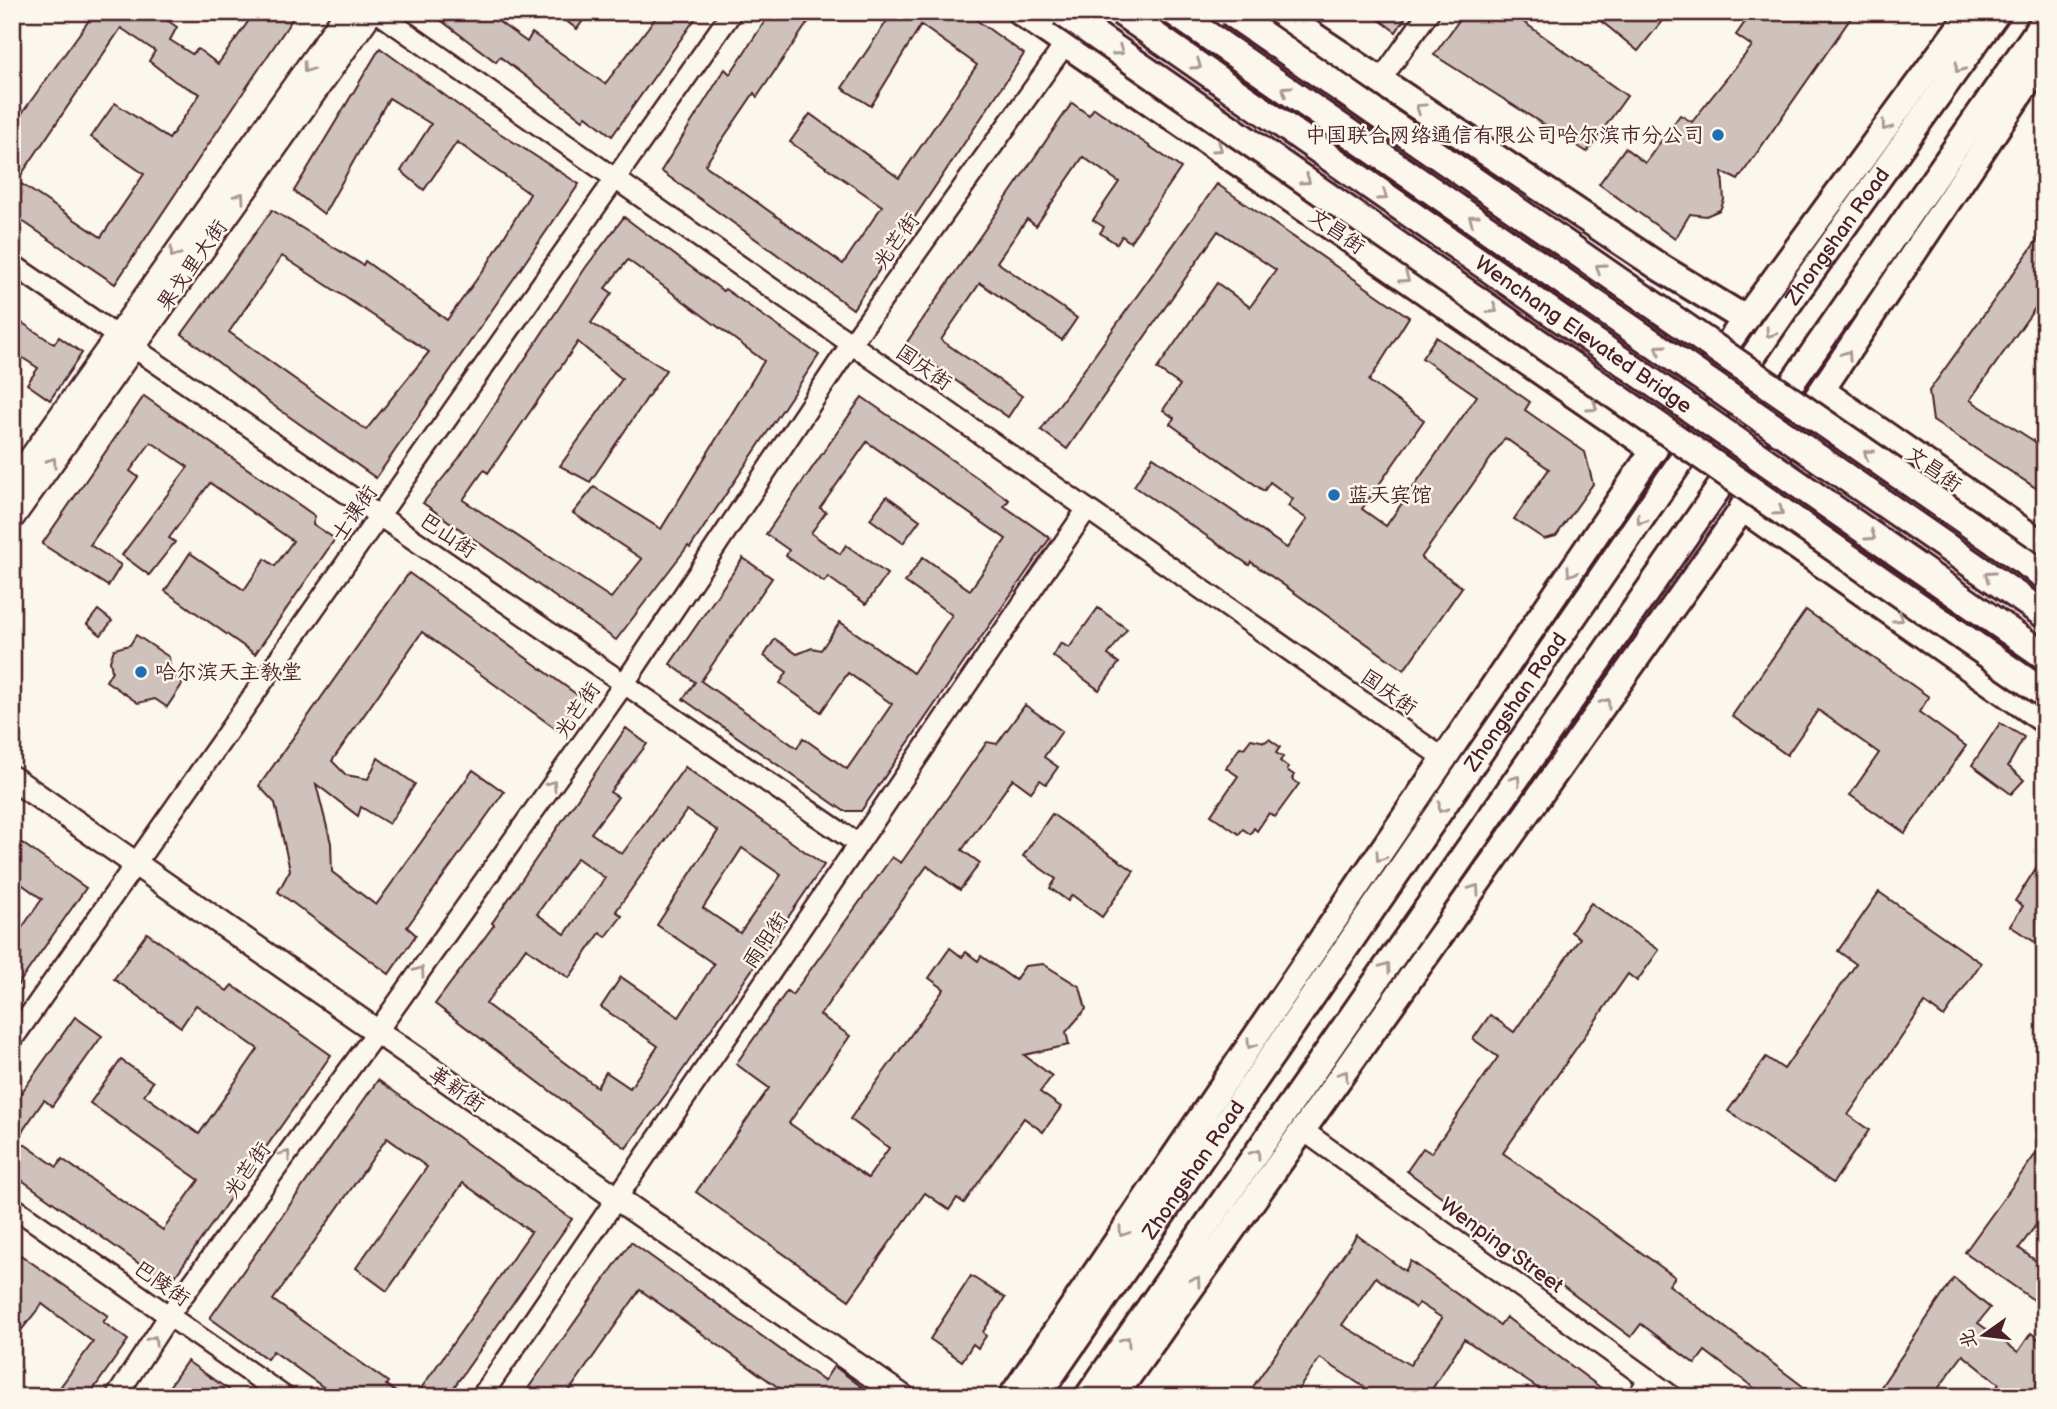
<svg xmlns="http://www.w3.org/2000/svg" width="2057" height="1409" viewBox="0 0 2057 1409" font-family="'Balsamiq Sans','LXGW WenKai TC',sans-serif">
<rect width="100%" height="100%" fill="#fbf7ec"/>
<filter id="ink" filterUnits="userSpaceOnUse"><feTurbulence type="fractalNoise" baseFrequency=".0143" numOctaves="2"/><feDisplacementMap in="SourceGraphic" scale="14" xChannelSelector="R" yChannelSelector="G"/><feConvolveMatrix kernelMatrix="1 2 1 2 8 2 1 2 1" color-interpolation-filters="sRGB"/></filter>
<g filter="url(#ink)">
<!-- building -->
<g fill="#cfc2bc" stroke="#4a1f2b" stroke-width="2" fill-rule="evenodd">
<path d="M95 12H155L177 27 170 40 192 54 198 49 218 64 255 12H297L115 284 12 214V127ZM121 28 155 51 149 61 176 82 200 94 169 139 115 103 91 137 144 174 101 237 17 181Z"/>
<polygon points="430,12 485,12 527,42 532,33 605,84 660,12 700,12 612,136 586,116 583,120 500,57 496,62"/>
<polygon points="554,12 589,12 577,29"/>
<polygon points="771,12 815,12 757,97 754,93 705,165 843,264 882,206 790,142 810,114 899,178 977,65 921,25 871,106 842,88 893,12 965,12 1024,54 853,309 661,171 725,69 730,74"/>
<polygon points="1369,12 1409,12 1396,32"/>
<polygon points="1465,12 1522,12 1518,18 1627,96 1587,152 1434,55"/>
<polygon points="1590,12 1669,12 1638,51"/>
<polygon points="1752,12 1855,12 1738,180 1722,172 1724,200 1720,210 1706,216 1690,214 1675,239 1599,184 1625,148 1645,163 1680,115 1692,122 1752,46 1736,35"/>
<path d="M380 48 473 116 579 184 376 478 270 403 182 334 272 210 363 265 365 261 447 320 487 265 530 194 457 142 424 190 401 171 431 124 389 98 324 214 294 191ZM282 256 429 352 366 430 229 332Z"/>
<polygon points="1072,103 1089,115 1094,108 1181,168 1130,242 1122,236 1117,244 1100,233 1104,227 1093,220 1119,182 1083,157 1036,226 1027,219 997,262 1077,318 1062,340 980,283 941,340 1022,396 1008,417 905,345"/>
<polygon points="1217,184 1409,317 1369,381 1424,420 1362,509 1386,526 1477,396 1422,358 1436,337 1530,402 1525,410 1585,452 1593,484 1556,536 1544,539 1514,519 1549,469 1505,438 1421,558 1462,587 1404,670 1251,562 1249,565 1134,486 1153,457 1287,548 1307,519 1288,506 1293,499 1270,482 1264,491 1170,424 1174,418 1163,410 1180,385 1157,369 1217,283 1250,307 1276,270 1218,231 1067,449 1041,430"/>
<path d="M624 217 723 291 725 289 819 355 690 548 688 546 616 640 423 503 459 458 586 267ZM628 260 764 361 661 529 594 487 573 513 642 559 611 598 463 500 484 470 488 473 578 342 622 379 560 466 590 482 666 370 591 323 612 293 605 288Z"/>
<polygon points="2045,229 2045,294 1970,400 2045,448 2045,494 1933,421 1929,391"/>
<polygon points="12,316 54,344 59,337 82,353 50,400 27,384 38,368 12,351"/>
<polygon points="144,396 315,516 313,524 335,539 255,654 165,591 190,553 244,590 265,559 275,566 293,541 210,483 169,538 175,542 149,575 122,555 188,467 151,442 130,471 138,477 90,545 121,565 108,586 42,544"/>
<polygon points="862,397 1009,500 1004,506 1050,538 861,811 844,811 683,699 695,682 670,664 743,558 772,578 701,681 797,748 803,738 847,769 892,704 848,673 821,712 780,683 787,672 764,656 775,639 797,654 812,648 821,650 840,622 913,673 952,615 905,582 923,557 970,590 1006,539 867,442 820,508 826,512 811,533 840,554 846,545 887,574 866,604 828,577 824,582 786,556 789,550 766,534"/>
<polygon points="887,496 920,520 903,543 870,519"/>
<polygon points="409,573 583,699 559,731 422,632 332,761 346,775 368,779 378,758 415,784 389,824 361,807 358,816 316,784 331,843 332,872 376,905 473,770 504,792 407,927 416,935 389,974 278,892 290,870 275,803 259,786"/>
<polygon points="1098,608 1127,629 1108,655 1119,663 1099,690 1053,656 1061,643 1069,648"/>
<polygon points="98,610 112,621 101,635 87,624"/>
<polygon points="1806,610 1929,697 1919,712 1966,746 1905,833 1850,795 1879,753 1818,710 1787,755 1732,716"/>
<polygon points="136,635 169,657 171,675 183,683 167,707 155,699 138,703 106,681 112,671 110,661 114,649 130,645"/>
<polygon points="1025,705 1062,731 1044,757 1058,767 1046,784 1040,780 1031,792 1013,779 962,850 980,863 960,890 927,866 820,1015 850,1036 789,1123 868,1178 889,1148 850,1119 944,989 929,978 950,948 962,957 966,952 978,961 981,956 1015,980 1025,966 1043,964 1080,987 1086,1009 1066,1032 1069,1045 1024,1055 1052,1076 1040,1092 1061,1107 1043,1132 1024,1118 964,1203 957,1198 949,1210 925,1193 849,1300 696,1192 769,1088 736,1064 787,991 792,995 892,857 901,863 987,742 997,744"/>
<polygon points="2000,723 2024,737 2008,766 2024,780 2011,794 1972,765"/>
<path d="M626 728 647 744 610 792 618 797 591 833 622 854 685 767 824 865 667 1093 626 1148 435 1004 494 925 492 923ZM687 810 718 831 657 925 714 964 679 1017 621 977 601 1007 658 1046 630 1088 606 1072 597 1087 486 1004 526 948 569 978 600 933 606 937 622 916 616 911ZM742 848 781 875 740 933 703 908ZM577 858 605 878 565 934 537 914Z"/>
<polygon points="1251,739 1265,742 1269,739 1280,747 1276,753 1283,757 1280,761 1288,767 1287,770 1294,775 1292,779 1299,784 1275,817 1269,813 1257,831 1254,828 1250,834 1243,829 1239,834 1211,815 1238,776 1226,768 1240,747 1244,748"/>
<polygon points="1052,814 1134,871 1102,917 1072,895 1068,901 1050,888 1056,879 1023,856"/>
<polygon points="12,836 86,888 12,993 12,942 42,899 12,877"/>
<polygon points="2045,854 2045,933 2038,944 2010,926 2023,906 2015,901"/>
<polygon points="1879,892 1981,963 1944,1017 1925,1003 1848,1115 1869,1130 1833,1183 1728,1111 1766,1057 1784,1069 1856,964 1838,951"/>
<polygon points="1591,903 1659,950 1637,981 1628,974 1503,1153 1675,1277 1669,1285 1817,1397 1766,1397 1705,1351 1695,1364 1641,1324 1631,1337 1407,1171 1423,1148 1431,1153 1498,1057 1473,1039 1490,1015 1514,1032 1580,938 1571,932"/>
<polygon points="147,933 227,991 232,985 331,1055 169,1285 12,1173 12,1106 75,1017 102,1036 52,1106 44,1100 17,1139 57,1167 62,1159 163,1230 199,1180 90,1103 121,1060 153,1082 144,1095 199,1134 258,1049 196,1005 181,1027 114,979"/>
<polygon points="378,1080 572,1219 447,1397 415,1397 531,1232 463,1183 387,1291 356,1268 427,1167 387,1138 273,1300 388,1382 386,1385 403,1397 337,1397 273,1351 267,1359 210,1318"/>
<polygon points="2045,1141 2045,1213 2019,1248 2045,1268 2045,1308 1965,1252"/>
<path d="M1357 1235 1405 1271 1411 1261 1500 1325 1506 1317 1613 1397H1551L1464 1339 1427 1397H1379L1320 1358 1293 1397H1246ZM1376 1277 1415 1308 1419 1303 1442 1318 1410 1365 1342 1325Z"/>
<polygon points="631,1242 824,1381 834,1366 875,1397 792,1397 640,1290 565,1397 522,1397"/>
<polygon points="12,1249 108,1316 103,1322 128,1340 88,1397 53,1397 93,1342 42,1304 12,1342"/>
<polygon points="971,1276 1005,1298 983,1332 986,1336 978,1348 973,1344 962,1361 930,1339"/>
<polygon points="1954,1278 1990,1308 1978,1323 2018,1352 2031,1333 2045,1344 2045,1397 1989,1397 1999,1384 1963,1355 1932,1397 1874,1397"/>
<polygon points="187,1361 239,1397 162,1397"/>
</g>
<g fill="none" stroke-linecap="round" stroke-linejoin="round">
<!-- tertiary casing -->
<g stroke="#4a1f2b" stroke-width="24">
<g id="tertiary">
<polyline points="377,12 1446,760"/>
<polyline points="1380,81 1429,12"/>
<polyline points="12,264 858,844"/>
<polyline points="12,1040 732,12"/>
<polyline points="1304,1131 1673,1397"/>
<polyline points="12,1206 285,1397"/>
<polyline points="116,1397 174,1308 376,1033 624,684 851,344 1066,43"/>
<polyline points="481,1397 1087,509"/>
<polyline points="1637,1397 1649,1379"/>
</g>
</g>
<!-- secondary casing -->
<g stroke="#4a1f2b" stroke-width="28">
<g id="secondary">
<polyline points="12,485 347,12"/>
<polyline points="12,518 371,12"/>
<polyline points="12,778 903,1397"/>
</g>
</g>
<!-- primary casing -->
<g stroke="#4a1f2b" stroke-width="30">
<g id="primary">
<polyline points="1011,1397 1654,449 1745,319 1970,12"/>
<path id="s1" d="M1037 1397 1798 291 1998 12"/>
<polyline points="1087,1397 2045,19"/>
<polyline points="1114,1397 1743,508 2045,57"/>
</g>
</g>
<!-- trunk casing -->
<g stroke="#4a1f2b" stroke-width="32">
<g id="trunk">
<polyline points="1021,12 1654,449"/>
<polyline points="1277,12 1661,268 1745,319"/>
<polyline points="1823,392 2045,547"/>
<polyline points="1743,508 2045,720"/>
</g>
</g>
<!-- tertiary -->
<use href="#tertiary" stroke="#fbf7ec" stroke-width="19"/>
<!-- secondary -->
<use href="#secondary" stroke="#fbf7ec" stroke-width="23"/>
<!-- primary -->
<use href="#primary" stroke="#fbf7ec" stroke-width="24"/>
<!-- trunk -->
<use href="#trunk" stroke="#fbf7ec" stroke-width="26"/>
<!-- trunk-bridge casing -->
<g stroke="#4a1f2b" stroke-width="32" stroke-linecap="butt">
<g id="trunk-bridge">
<polyline points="1062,12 2045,694"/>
<path id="s2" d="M1121 12 2045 656"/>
<polyline points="1174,12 2045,615"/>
<polyline points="1230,12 2045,576"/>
</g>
</g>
<!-- trunk-bridge -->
<use href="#trunk-bridge" stroke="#fbf7ec" stroke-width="26"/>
</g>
<!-- one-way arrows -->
<defs><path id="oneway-chevron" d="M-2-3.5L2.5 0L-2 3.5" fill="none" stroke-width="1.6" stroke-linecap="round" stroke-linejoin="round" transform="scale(1.75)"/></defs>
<g stroke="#ab9695">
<use href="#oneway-chevron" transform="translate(1119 51) rotate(35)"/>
<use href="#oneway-chevron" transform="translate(1197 65) rotate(35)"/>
<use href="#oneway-chevron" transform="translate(307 68) rotate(126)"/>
<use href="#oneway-chevron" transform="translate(1959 68) rotate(126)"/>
<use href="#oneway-chevron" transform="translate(1286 90) rotate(-145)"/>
<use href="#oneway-chevron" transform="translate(1420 108) rotate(-146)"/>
<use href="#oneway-chevron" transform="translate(1886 126) rotate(126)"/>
<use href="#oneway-chevron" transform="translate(1218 148) rotate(35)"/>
<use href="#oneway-chevron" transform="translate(1306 180) rotate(35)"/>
<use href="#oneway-chevron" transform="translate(1383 196) rotate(35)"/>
<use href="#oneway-chevron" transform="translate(240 197) rotate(-55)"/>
<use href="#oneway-chevron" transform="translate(1473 219) rotate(-145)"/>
<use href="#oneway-chevron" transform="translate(174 253) rotate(126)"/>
<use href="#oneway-chevron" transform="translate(1600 268) rotate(-145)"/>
<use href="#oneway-chevron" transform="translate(1405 278) rotate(35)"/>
<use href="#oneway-chevron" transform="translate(1493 309) rotate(35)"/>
<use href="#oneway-chevron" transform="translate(1770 333) rotate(125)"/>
<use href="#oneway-chevron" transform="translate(1660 349) rotate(-145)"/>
<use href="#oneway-chevron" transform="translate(1847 355) rotate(-56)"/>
<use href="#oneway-chevron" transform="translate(1593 407) rotate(35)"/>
<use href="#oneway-chevron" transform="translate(1868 454) rotate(-145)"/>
<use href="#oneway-chevron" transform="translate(52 462) rotate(-55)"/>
<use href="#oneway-chevron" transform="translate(1779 511) rotate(35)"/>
<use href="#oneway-chevron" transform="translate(1641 520) rotate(125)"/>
<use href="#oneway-chevron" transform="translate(1871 536) rotate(35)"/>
<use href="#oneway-chevron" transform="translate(1571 572) rotate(124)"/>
<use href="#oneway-chevron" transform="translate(1989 576) rotate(-145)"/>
<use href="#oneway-chevron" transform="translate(1899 618) rotate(35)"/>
<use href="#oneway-chevron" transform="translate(1606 703) rotate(-55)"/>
<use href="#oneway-chevron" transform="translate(1516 780) rotate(-55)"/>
<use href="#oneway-chevron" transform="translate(552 785) rotate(-55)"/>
<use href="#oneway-chevron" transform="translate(1442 808) rotate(125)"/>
<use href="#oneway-chevron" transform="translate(1380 857) rotate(124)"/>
<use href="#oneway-chevron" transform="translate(1475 889) rotate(-55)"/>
<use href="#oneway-chevron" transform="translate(1386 967) rotate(-55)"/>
<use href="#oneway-chevron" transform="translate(420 971) rotate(-55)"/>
<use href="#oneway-chevron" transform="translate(1251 1044) rotate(124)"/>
<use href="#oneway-chevron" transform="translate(1344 1075) rotate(-55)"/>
<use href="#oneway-chevron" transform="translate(1256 1154) rotate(-55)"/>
<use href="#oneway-chevron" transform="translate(286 1155) rotate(-54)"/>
<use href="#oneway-chevron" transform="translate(1123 1232) rotate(124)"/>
<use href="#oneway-chevron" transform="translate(1196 1281) rotate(-54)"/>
<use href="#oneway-chevron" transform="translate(153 1340) rotate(-57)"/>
<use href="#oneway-chevron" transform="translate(1126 1341) rotate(-55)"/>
</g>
</g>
<!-- markers -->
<g fill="#1f6fb2" stroke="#fbf7ec" stroke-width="2.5">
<circle cx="1718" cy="135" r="7"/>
<circle cx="1334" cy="495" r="7"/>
<circle cx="141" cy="672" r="7"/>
</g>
<g text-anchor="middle" stroke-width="5" stroke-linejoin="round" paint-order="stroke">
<!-- poi labels -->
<g font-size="21" fill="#4a1f2b" stroke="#fbf7ec" text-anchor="start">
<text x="1704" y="142" text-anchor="end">中国联合网络通信有限公司哈尔滨市分公司</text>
<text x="1348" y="502">蓝天宾馆</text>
<text x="155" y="679">哈尔滨天主教堂</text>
</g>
<!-- street labels -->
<g font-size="21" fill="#4a1f2b" stroke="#fbf7ec">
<text transform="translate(1337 231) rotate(35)" y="7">文昌街</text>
<text dy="7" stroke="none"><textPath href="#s1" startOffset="1410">Zhongshan Road</textPath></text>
<text transform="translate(896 241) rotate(-54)" y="7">光芒街</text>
<text transform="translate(192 265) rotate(-55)" y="7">果戈里大街</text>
<text dy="7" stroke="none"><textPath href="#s2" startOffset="564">Wenchang Elevated Bridge</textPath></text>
<text transform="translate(924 367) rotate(35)" y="7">国庆街</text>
<text transform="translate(1934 469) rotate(35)" y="7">文昌街</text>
<text transform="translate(354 513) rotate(-55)" y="7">士课街</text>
<text transform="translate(448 535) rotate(34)" y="7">巴山街</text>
<text transform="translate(1389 692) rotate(35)" y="7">国庆街</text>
<text dy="7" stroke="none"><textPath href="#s1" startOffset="844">Zhongshan Road</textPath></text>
<text transform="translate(577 710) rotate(-55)" y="7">光芒街</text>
<text transform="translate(765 940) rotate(-56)" y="7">雨阳街</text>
<text transform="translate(457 1089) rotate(35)" y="7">革新街</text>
<text transform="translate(247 1170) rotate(-54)" y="7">光芒街</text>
<text dy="7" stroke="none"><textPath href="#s1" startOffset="276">Zhongshan Road</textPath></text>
<text transform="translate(1502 1245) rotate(36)" y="7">Wenping Street</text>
<text transform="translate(162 1283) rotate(35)" y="7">巴陵街</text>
</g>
</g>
<!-- margin -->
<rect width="2057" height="1409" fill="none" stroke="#fbf7ec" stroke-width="42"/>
<rect x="21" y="21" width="2015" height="1367" fill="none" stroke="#4a1f2b" stroke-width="2.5" filter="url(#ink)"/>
<!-- north arrow -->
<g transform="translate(1984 1335) rotate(256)" stroke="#fbf7ec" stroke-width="5" paint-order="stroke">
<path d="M0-5L12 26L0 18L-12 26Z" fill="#4a1f2b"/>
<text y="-10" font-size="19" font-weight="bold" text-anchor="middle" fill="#4a1f2b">北</text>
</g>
</svg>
